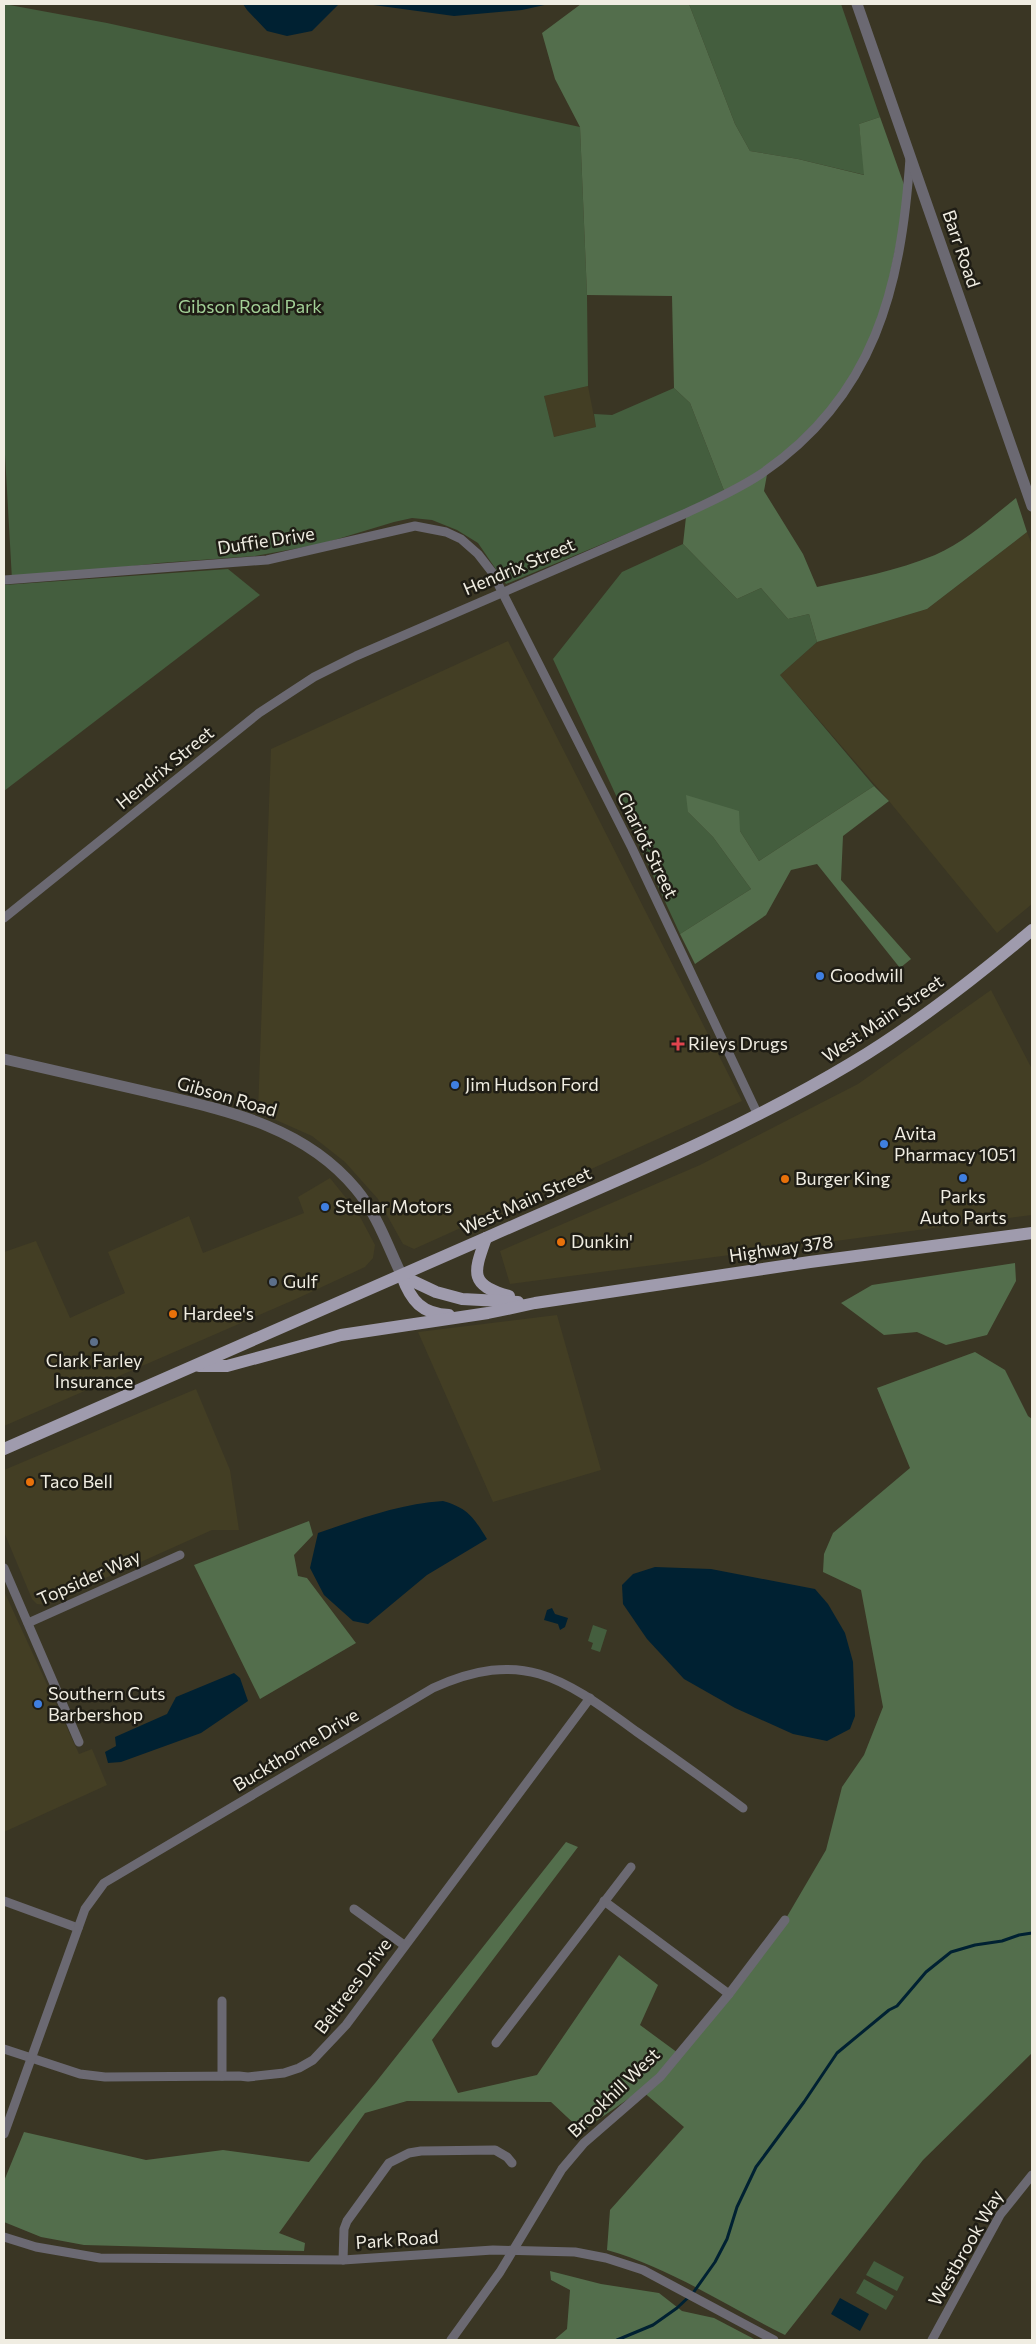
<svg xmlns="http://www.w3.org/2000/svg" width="1036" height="2344" viewBox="0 0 1036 2344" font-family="Commissioner,sans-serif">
<rect width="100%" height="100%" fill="#3a3624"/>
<!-- built -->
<g fill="#433e24">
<polygon points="588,386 596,427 554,437 544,396"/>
<polygon points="1027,532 1032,545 1032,904 997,933 889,801 780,675 817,642 927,609"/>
<polygon points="508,641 742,1101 414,1249 403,1244 378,1199 345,1162 312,1136 258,1112 271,749"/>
<polygon points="991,990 1032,1069 1032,1215 510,1284 500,1251 700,1165 858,1084"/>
<polygon points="330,1178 358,1213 375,1245 373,1258 365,1267 296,1299 4,1426 4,1252 36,1241 70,1318 125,1293 108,1252 189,1216 203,1253 304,1213 298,1197"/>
<polygon points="557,1315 601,1470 493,1502 418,1332"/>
<polygon points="196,1389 230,1470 239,1530 212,1530 45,1605 37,1604 32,1599 4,1532 4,1470"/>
<polygon points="4,1591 79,1754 92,1749 107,1785 4,1832"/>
</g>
<!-- green -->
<g fill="#445e3e">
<polygon points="4,4 107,23 580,127 587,295 588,386 544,396 554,437 596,427 594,414 612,415 674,388 690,403 725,493 506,584 478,543 457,530 432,520 412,518 394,522 321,544 255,556 159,563 12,580 4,437"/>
<polygon points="689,4 841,4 880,117 859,124 865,175 798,159 750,151 735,124"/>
<polygon points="683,544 737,599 761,588 788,619 809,614 817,642 780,675 874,786 759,861 740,831 688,812 713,837 751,889 680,934 553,659 622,572"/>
<polygon points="228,569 260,595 4,791 4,585"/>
<polygon points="593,1625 607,1630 600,1652 591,1649 593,1643 588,1641"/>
<polygon points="874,2261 904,2277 897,2291 866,2275"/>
<polygon points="864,2279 894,2296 886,2310 856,2293"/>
</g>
<!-- forest -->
<g fill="#536e4c">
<path d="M581 4H689L735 124 750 151 798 159 864 175 859 124 880 117 907 193 881 318 843 395 768 469 764 491 803 554 817 587C856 578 897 571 935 555 965 542 991 518 1016 498L1027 532 927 609 817 642 809 614 788 619 761 588 737 599 683 544 686 517 725 493 690 403 674 388 672 296 587 295 580 127 555 79 542 33Z"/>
<polygon points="874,786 889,801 843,836 841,880 911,959 900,968 817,864 791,870 766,915 695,964 680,934 751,889 713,837 688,812 686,795 739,811 740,831 759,861"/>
<polygon points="1015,1263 1016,1281 987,1335 946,1345 917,1332 884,1335 841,1303 872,1285"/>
<path d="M975 1352 1005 1370 1028 1416 1032 1419V2053L923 2160 785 2335C726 2306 671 2268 607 2250L610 2210 684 2127 641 2090 582 2131 551 2102 407 2101 365 2113 279 2233 305 2243 304 2251 84 2245 41 2237 4 2222V2181L24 2132 146 2160 223 2150 309 2162 376 2082 566 1842 578 1847 432 2040 458 2093 537 2075 619 1955 658 1985 640 2025 678 2053 785 1920 826 1850 842 1787 864 1755 883 1707 861 1590 823 1572 824 1554 833 1533 910 1468 877 1388Z"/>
<polygon points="309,1521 313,1535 294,1555 298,1576 307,1578 356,1643 260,1699 194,1565"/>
<polygon points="550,2271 601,2284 659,2293 682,2311 714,2318 756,2340 554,2340 567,2329 570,2290 551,2280"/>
</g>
<!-- water -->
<g fill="#002132">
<polygon points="243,4 549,4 522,10 454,16 366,4 338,5 312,31 287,36 267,31 247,10"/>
<path d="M443 1501C468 1508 474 1518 487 1539L427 1575 368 1624 353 1621 324 1595 310 1568 318 1533C359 1519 399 1504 443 1501Z"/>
<polygon points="655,1567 711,1569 815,1589 828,1604 845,1633 853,1662 855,1716 850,1729 827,1741 793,1734 735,1708 684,1679 647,1639 623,1604 622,1585 633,1574"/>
<polygon points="552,1608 555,1614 568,1618 565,1627 560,1630 558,1624 544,1620 547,1610"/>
<polygon points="234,1673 240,1678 248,1701 201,1733 121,1762 108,1763 105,1752 116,1746 115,1737 167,1714 176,1697"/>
<polygon points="840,2298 869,2314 860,2331 831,2314"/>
</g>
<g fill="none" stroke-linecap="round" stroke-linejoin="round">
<!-- stream -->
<polyline stroke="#002132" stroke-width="3" points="617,2340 653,2325 677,2308 693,2293 715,2262 727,2239 737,2207 756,2167 804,2102 837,2053 889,2010 897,2006 926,1972 951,1952 975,1945 1002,1941 1019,1935 1032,1933"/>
<!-- minor -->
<g stroke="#6b6972" stroke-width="9">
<polyline points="4,580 267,560 415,526 446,532 461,539 478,554 492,572 632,848 758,1115"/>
<path d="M4 918 259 713 314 677 356 656 684 514C710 502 737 490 761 474 875 396 901 288 910 158"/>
<polyline points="4,1568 79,1742"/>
<polyline points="28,1623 180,1555"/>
<polyline points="4,1901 78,1928"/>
<polyline points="604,1901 729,1994"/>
<polyline points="354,1909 404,1945"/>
<polyline points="222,2001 222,2076"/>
<polyline points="496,2043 631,1867"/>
<polyline points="4,2049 80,2074 105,2077 239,2076 248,2077 284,2073 299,2068 313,2060 346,2025 590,1698"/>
<path d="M4 2134 85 1909 104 1883 433 1688C524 1647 564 1679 637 1732 673 1757 708 1782 743 1808"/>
<polyline points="4,2237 36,2247 100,2258 343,2260 493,2250 575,2252 606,2258 643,2270 774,2340"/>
<polyline points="343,2260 344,2229 347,2221 389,2163 409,2153 421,2151 495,2150 507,2157 512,2163"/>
<polyline points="451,2340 500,2272 562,2169 584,2143 660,2077 729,1994 785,1920"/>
<polyline points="932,2340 1000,2215 1032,2175"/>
</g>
<!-- tertiary -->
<g stroke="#6b6972" stroke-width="11">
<polyline points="857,4 1032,506"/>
<path d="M4 1059C52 1070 100 1081 148 1092 224 1110 303 1125 356 1189 377 1214 388 1247 402 1276"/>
</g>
<!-- primary -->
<g stroke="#9f9bad" stroke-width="12">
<path d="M486 1238C474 1272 468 1285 509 1296"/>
<polyline points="402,1276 436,1292 462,1299 518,1302"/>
<path d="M402 1276C411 1301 422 1314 449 1315"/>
<polyline points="199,1366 227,1366 341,1335 488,1313 535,1303 810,1262 1032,1233"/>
<path d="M4 1449C165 1377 327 1308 488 1237 610 1183 735 1133 850 1064 914 1026 974 979 1032 930"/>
</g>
</g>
<!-- markers -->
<g fill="#3f7fe0" stroke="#1f1d15" stroke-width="2">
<circle cx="820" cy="976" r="5"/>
<circle cx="455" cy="1085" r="5"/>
<circle cx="884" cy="1144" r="5"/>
<circle cx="963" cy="1178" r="5"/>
<circle cx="325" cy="1207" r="5"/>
<circle cx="38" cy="1704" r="5"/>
</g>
<path fill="#e0444e" stroke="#1f1d15" stroke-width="2" d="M675.5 1036.5h5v5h5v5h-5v5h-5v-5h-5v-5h5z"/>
<g fill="#e8710a" stroke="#1f1d15" stroke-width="2">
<circle cx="785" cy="1179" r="5"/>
<circle cx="561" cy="1242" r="5"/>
<circle cx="173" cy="1314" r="5"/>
<circle cx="30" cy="1482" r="5"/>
</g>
<g fill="#5c6f8a" stroke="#1f1d15" stroke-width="2">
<circle cx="273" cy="1282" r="5"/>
<circle cx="94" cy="1342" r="5"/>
</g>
<g text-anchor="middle" stroke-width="5" stroke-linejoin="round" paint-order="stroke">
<!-- street labels -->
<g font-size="18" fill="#f0ede2" stroke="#1f1d15">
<text transform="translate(961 249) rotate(71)" y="6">Barr Road</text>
<text transform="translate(266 541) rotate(-9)" y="6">Duffie Drive</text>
<text transform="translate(519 567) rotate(-23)" y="6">Hendrix Street</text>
<text transform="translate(165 768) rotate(-39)" y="6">Hendrix Street</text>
<text transform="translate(647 845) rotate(64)" y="6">Chariot Street</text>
<text transform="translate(883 1019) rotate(-34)" y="6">West Main Street</text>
<text transform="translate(227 1097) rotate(16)" y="6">Gibson Road</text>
<text transform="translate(526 1201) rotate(-24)" y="6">West Main Street</text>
<text transform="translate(781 1249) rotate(-8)" y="6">Highway 378</text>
<text transform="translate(89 1578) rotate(-24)" y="6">Topsider Way</text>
<text transform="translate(296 1750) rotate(-31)" y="6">Buckthorne Drive</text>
<text transform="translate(353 1986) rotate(-53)" y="6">Beltrees Drive</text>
<text transform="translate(614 2093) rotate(-44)" y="6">Brookhill West</text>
<text transform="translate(397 2240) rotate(-4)" y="6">Park Road</text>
<text transform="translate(966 2248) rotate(-60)" y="6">Westbrook Way</text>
</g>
<!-- park labels -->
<g font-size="18" fill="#a3d197" stroke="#1f1d15">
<text x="250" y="313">Gibson Road Park</text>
</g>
<!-- poi labels -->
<g font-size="18" fill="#f0ede2" stroke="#1f1d15" text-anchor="start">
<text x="830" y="982">Goodwill</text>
<text x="688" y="1050">Rileys Drugs</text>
<text x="465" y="1091">Jim Hudson Ford</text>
<text x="894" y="1140">Avita<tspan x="894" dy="21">Pharmacy 1051</tspan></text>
<text x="795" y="1185">Burger King</text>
<text x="963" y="1203" text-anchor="middle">Parks<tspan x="963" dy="21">Auto Parts</tspan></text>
<text x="335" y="1213">Stellar Motors</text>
<text x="571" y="1248">Dunkin'</text>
<text x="283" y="1288">Gulf</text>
<text x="183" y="1320">Hardee's</text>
<text x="94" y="1367" text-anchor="middle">Clark Farley<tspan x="94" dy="21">Insurance</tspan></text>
<text x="40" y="1488">Taco Bell</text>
<text x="48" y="1700">Southern Cuts<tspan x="48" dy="21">Barbershop</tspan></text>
</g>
</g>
<!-- border -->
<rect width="1036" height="2344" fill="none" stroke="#f0ede2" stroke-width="10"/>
</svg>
